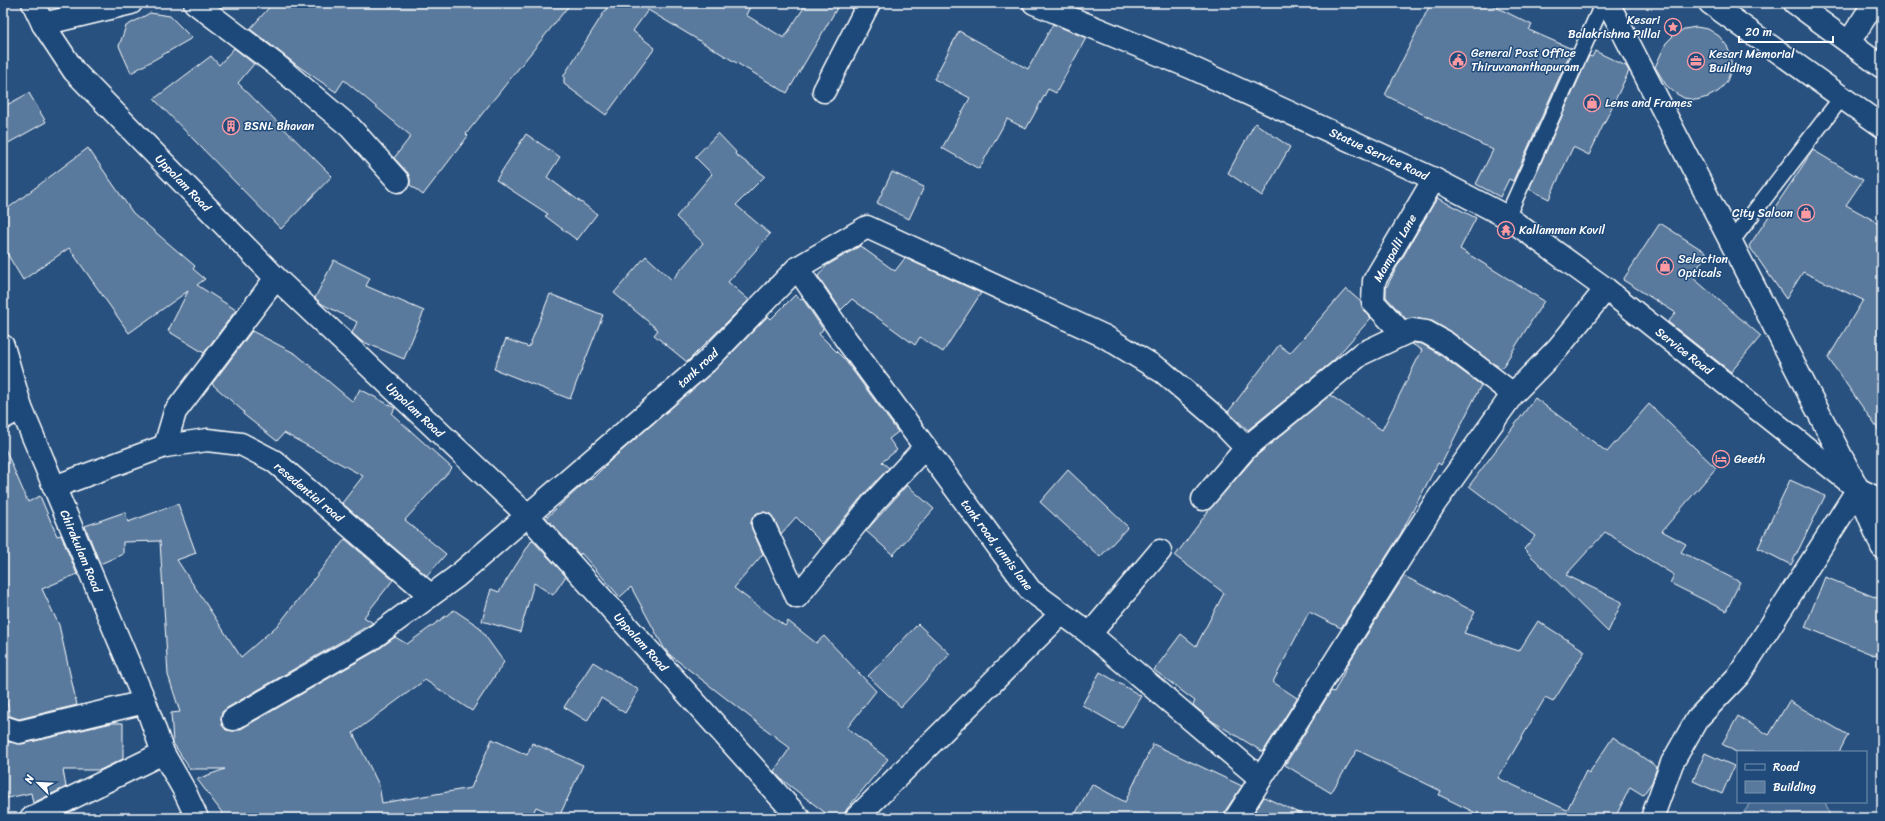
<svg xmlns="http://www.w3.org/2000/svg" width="1885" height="821" viewBox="0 0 1885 821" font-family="Sriracha,sans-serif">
<rect width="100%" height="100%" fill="#28517f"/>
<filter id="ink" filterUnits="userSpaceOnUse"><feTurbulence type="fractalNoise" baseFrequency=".025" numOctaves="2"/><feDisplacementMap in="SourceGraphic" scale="8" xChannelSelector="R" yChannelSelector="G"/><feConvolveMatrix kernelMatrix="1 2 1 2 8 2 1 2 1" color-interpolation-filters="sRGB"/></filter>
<g filter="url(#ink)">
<!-- green -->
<polygon fill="#446890" stroke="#a2b4c8" points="1752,802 1825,802 1831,818 1739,818"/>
<!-- building -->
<g fill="#5a7a9d" stroke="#fff">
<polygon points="273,3 571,3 466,134 468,136 423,195 410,185 410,179 408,173 394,158 411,136 344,80 336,92 298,66 250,29"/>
<polygon points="610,3 752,3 746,15 784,38 807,3 840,3 787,93 648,10 633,31 655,48 606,115 564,84 564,75"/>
<polygon points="1431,3 1488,3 1532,25 1529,30 1572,49 1513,181 1509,179 1500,197 1476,184 1493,150 1385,95"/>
<polygon points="150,13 170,16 192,38 131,73 119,46 126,26"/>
<polygon points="1053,24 1086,38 1056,93 1048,89 1026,129 1007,119 979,169 942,148 970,98 934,79 959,31 1028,69"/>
<polygon points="1696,27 1708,29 1719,36 1727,46 1731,57 1731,70 1727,81 1719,91 1708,97 1696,100 1684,98 1675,93 1666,85 1655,67 1666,43 1674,35 1684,29"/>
<polygon points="234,48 254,64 238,83 332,176 281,229 154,99 211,56 219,65"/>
<polygon points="1595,51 1626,66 1629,71 1589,155 1573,147 1549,199 1529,189 1589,56 1592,57"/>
<polygon points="29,93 46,122 3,146 3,107"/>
<polygon points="1255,123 1290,147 1262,196 1228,173"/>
<polygon points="718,133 736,152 735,154 765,176 736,205 770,234 728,282 749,300 687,362 654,335 658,330 614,293 646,256 672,280 703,243 676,217 712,174 695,157"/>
<polygon points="526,134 560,157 547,177 597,214 577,240 545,216 548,214 496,180"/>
<polygon points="88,148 133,213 195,266 193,269 205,279 197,285 236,310 204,353 168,331 188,291 129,333 69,248 23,280 3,247 3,212"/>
<polygon points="1813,150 1863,180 1846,205 1882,225 1882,435 1828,358 1863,300 1803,272 1786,299 1749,246"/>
<polygon points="892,172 924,187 909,219 877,203"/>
<polygon points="1437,198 1476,218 1460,249 1544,301 1502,368 1492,363 1453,333 1432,321 1414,318 1406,319 1386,297 1386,288 1397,267"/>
<polygon points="1660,223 1707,253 1692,277 1761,336 1731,372 1668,322 1676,313 1623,280"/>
<polygon points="860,246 895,271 905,258 981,293 943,352 920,337 915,345 852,299 841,310 818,276 826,266"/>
<polygon points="334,260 370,278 366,286 424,311 404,359 361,341 352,333 357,322 322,304 315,298"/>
<polygon points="1346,289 1361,302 1364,310 1371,318 1333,361 1248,430 1228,412 1279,345 1290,353"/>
<polygon points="550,294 603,315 570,399 494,369 506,339 529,347"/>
<polygon points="795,295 801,300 802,298 823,329 819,334 845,360 898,432 889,439 897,450 882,462 889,468 863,495 823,544 796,517 781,534 774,519 770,514 764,512 757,513 753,517 751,523 752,529 763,554 734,588 785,626 788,621 816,643 824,636 876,691 847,728 888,759 847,809 842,818 832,818 781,779 774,771 790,748 670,655 664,648 631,587 620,597 581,553 580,555 546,518 590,478 591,480 612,459 714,371 768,316 771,319"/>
<polygon points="252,331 296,354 353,402 360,389 395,408 392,414 452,468 405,520 446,554 427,576 342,503 363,476 284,433 277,441 243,414 244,412 212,384"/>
<polygon points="1414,343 1422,344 1439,354 1481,385 1441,465 1438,463 1400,535 1341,628 1309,612 1273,682 1297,698 1263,752 1212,721 1193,705 1195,701 1154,670 1181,634 1196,646 1224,593 1175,556 1209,510 1255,457 1330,395 1382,430 1422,350 1412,344"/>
<polygon points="1535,398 1607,452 1649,404 1716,468 1662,531 1686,544 1681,552 1740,582 1726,611 1670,583 1674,575 1605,532 1566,575 1622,602 1608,632 1524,549 1535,536 1469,486"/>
<polygon points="3,444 28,502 40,496 57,536 61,535 77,574 42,589 59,625 77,705 19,719 10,716 3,685"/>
<polygon points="1068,470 1128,527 1100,557 1040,502"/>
<polygon points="1790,480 1825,496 1791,565 1758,548"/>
<polygon points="907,485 934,509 893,555 866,531"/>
<polygon points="178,504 196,553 177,560 241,657 279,624 345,539 393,580 364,617 373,623 227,708 222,712 221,719 222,725 226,730 233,731 239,730 376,651 395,637 407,644 454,610 478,626 504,662 472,711 425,680 353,733 379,785 382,803 471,788 492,739 527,755 532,743 583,765 559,817 536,807 531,818 226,818 197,779 225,769 190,769 173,743 171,713 180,712 168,675 160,541 123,542 123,554 100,564 85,526 125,512 128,522"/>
<polygon points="532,540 566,576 553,595 534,583 520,632 482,621 491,589 499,592"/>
<polygon points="1404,576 1475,612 1464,633 1519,651 1538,621 1585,651 1553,702 1545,698 1498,778 1567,810 1586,771 1589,773 1613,737 1657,767 1652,782 1643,795 1630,787 1615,818 1486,818 1439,795 1441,791 1357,750 1331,793 1285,765 1331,691 1334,692 1350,661"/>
<polygon points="1825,577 1882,600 1882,640 1876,656 1805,627"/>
<polygon points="918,624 950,654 901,707 868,676"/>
<polygon points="593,662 639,690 625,713 601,698 587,721 564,707"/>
<polygon points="1100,672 1141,696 1122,728 1082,705"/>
<polygon points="1789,701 1848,735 1839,752 1736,752 1722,744 1738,716 1769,735"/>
<polygon points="112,723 123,723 123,759 100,770 63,770 66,787 33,803 31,793 3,799 3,743 9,742 22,744"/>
<polygon points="1153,744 1242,786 1225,811 1224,818 1073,818 1092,784 1125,802"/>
<polygon points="1705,753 1734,766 1722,794 1693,781"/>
<polygon points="1264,797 1310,818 1251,818"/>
</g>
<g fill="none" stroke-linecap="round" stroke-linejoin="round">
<!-- service casing -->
<g stroke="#fff" stroke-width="18">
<g id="service">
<polyline points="1507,217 1603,3"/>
<polyline points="1731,242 1842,97"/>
</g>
</g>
<!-- minor casing -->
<g stroke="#fff" stroke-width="25">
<g id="minor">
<polyline points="33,3 43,24 74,71 276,278 528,516 799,818"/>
<polyline points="195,3 274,63 350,127 398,181"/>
<polyline points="1034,3 1190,67 1434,179 1507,217 1606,289 1858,489 1882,501"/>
<polyline points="43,24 131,3"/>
<polyline points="1849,42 1874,3"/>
<polyline points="824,91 869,3"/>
<polyline points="797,268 867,227 1104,336 1163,372 1219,420 1246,448"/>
<polyline points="1403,334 1373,302 1374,281 1434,179"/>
<polyline points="3,418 21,408"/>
<polyline points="165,446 175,412 276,278"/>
<polyline points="54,487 165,446 207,440 241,444 274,461 430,595"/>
<polyline points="1203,499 1246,448 1361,354 1412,330 1426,332 1446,343 1513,394"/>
<polyline points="763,524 797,597 873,503 925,447"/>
<polyline points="1090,634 1160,551"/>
<polyline points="233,719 370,640 456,577 706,362 797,268 845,338 1030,590 1090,634 1260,778"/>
<polyline points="3,727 19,732 145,702"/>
<polyline points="31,818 163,753"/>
<polyline points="856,818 1061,614"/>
<polyline points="1236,818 1435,503 1513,394 1558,348 1606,289"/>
<polyline points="1652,818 1672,763 1697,719 1739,675 1858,489"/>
</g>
</g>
<!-- tertiary casing -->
<g stroke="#fff" stroke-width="25">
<g id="tertiary">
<polyline points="1608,3 1858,489 1882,547"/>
<polyline points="3,346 21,408 145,702 163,753 183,788 197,818"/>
</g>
</g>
<!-- primary casing -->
<g stroke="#fff" stroke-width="25">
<g id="primary">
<polyline points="1710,3 1882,126"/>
<polyline points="1795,3 1882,67"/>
</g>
</g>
<!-- service -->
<use href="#service" stroke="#1f4a7a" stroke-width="15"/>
<!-- minor -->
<use href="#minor" stroke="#1f4a7a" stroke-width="22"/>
<!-- tertiary -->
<use href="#tertiary" stroke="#1f4a7a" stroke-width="22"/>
<!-- primary -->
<use href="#primary" stroke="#1f4a7a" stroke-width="22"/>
</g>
</g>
<!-- icons -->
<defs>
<g id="sight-ring" transform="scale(0.9)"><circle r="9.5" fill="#1f4a7a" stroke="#ff9aa2" stroke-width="1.5"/><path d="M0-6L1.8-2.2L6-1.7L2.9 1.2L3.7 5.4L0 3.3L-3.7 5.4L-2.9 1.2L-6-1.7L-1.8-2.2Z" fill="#ff9aa2"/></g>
<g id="civic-ring" transform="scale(0.9)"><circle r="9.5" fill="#1f4a7a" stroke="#ff9aa2" stroke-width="1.5"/><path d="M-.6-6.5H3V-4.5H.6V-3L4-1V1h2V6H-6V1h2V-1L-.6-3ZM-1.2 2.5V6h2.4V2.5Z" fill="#ff9aa2"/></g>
<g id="office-ring" transform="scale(0.9)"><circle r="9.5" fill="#1f4a7a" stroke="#ff9aa2" stroke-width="1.5"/><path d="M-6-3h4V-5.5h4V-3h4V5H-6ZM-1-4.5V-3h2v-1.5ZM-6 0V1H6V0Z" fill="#ff9aa2"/></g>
<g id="shop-ring" transform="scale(0.9)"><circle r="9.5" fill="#1f4a7a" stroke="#ff9aa2" stroke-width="1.5"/><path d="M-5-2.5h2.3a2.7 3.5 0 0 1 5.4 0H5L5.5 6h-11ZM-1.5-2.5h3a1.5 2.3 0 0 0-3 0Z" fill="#ff9aa2"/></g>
<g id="building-ring" transform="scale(0.9)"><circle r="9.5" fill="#1f4a7a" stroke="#ff9aa2" stroke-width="1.5"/><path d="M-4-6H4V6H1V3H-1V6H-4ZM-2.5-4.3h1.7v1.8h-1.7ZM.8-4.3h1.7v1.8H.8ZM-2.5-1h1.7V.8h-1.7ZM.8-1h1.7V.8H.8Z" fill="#ff9aa2"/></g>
<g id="temple-ring" transform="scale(0.9)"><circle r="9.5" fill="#1f4a7a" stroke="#ff9aa2" stroke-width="1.5"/><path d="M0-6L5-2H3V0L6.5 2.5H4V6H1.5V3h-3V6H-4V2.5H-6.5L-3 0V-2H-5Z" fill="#ff9aa2"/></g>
<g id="hotel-ring" transform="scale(0.9)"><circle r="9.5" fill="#1f4a7a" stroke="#ff9aa2" stroke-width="1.5"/><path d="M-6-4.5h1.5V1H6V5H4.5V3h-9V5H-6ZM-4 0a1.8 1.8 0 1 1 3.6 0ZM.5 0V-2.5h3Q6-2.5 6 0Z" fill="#ff9aa2"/></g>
</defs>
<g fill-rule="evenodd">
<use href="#sight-ring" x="1673" y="27"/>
<use href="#civic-ring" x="1458" y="60"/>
<use href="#office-ring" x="1696" y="61"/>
<use href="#shop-ring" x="1592" y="103"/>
<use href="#building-ring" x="231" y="126"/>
<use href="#shop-ring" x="1806" y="213"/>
<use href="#temple-ring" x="1506" y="230"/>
<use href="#shop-ring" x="1665" y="266"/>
<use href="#hotel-ring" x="1721" y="459"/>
</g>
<g text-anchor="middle" stroke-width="3" stroke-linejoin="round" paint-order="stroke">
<!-- poi labels -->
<g font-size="12" fill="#fff" stroke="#1f4a7a" text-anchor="start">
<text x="1660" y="24" text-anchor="end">Kesari<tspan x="1660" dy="14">Balakrishna Pillai</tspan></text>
<text x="1471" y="57">General Post Office<tspan x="1471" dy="14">Thiruvananthapuram</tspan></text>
<text x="1709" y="58">Kesari Memorial<tspan x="1709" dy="14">Building</tspan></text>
<text x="1605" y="107">Lens and Frames</text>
<text x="244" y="130">BSNL Bhavan</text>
<text x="1793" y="217" text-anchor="end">City Saloon</text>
<text x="1519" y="234">Kallamman Kovil</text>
<text x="1678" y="263">Selection<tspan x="1678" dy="14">Opticals</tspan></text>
<text x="1734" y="463">Geeth</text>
</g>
<!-- street labels -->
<g font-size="12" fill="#fff" stroke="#1f4a7a">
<text transform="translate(1379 154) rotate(25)" y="4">Statue Service Road</text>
<text transform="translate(183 183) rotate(46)" y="4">Uppalam Road</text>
<text transform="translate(1395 248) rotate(-61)" y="4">Mampalli Lane</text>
<text transform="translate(1684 351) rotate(38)" y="4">Service Road</text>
<text transform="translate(698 368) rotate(-43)" y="4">tank road</text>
<text transform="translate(415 410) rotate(43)" y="4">Uppalam Road</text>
<text transform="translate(309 492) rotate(40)" y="4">resedential road</text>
<text transform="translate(997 545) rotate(53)" y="4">tank road, unnis lane</text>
<text transform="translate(81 551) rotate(67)" y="4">Chirakulam Road</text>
<text transform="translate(641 642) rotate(48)" y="4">Uppalam Road</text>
</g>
</g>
<!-- margin -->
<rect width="1885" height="821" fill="none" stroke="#1f4a7a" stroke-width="16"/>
<rect x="8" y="8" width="1869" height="805" fill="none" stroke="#fff" stroke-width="1.5" filter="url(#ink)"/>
<!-- legend -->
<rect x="1737" y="751" width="130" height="52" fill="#1f4a7a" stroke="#7992af"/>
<rect x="1745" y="764" width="20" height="6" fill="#1f4a7a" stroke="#7992af"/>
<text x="1773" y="771" font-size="12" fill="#ffffff">Road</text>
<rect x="1745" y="781" width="20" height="12" fill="#5a7a9d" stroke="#7992af"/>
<text x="1773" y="791" font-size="12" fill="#ffffff">Building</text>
<!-- north arrow -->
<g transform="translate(38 783) rotate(294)" stroke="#1f4a7a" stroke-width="3" paint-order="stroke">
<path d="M0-3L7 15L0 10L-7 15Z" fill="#ffffff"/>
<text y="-6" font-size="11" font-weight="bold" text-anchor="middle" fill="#ffffff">N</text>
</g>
<!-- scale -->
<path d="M1739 36v6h94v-6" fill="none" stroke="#ffffff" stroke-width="2"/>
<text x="1745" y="36" font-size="12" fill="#ffffff" stroke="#1f4a7a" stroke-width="3" paint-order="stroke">20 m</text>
</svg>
